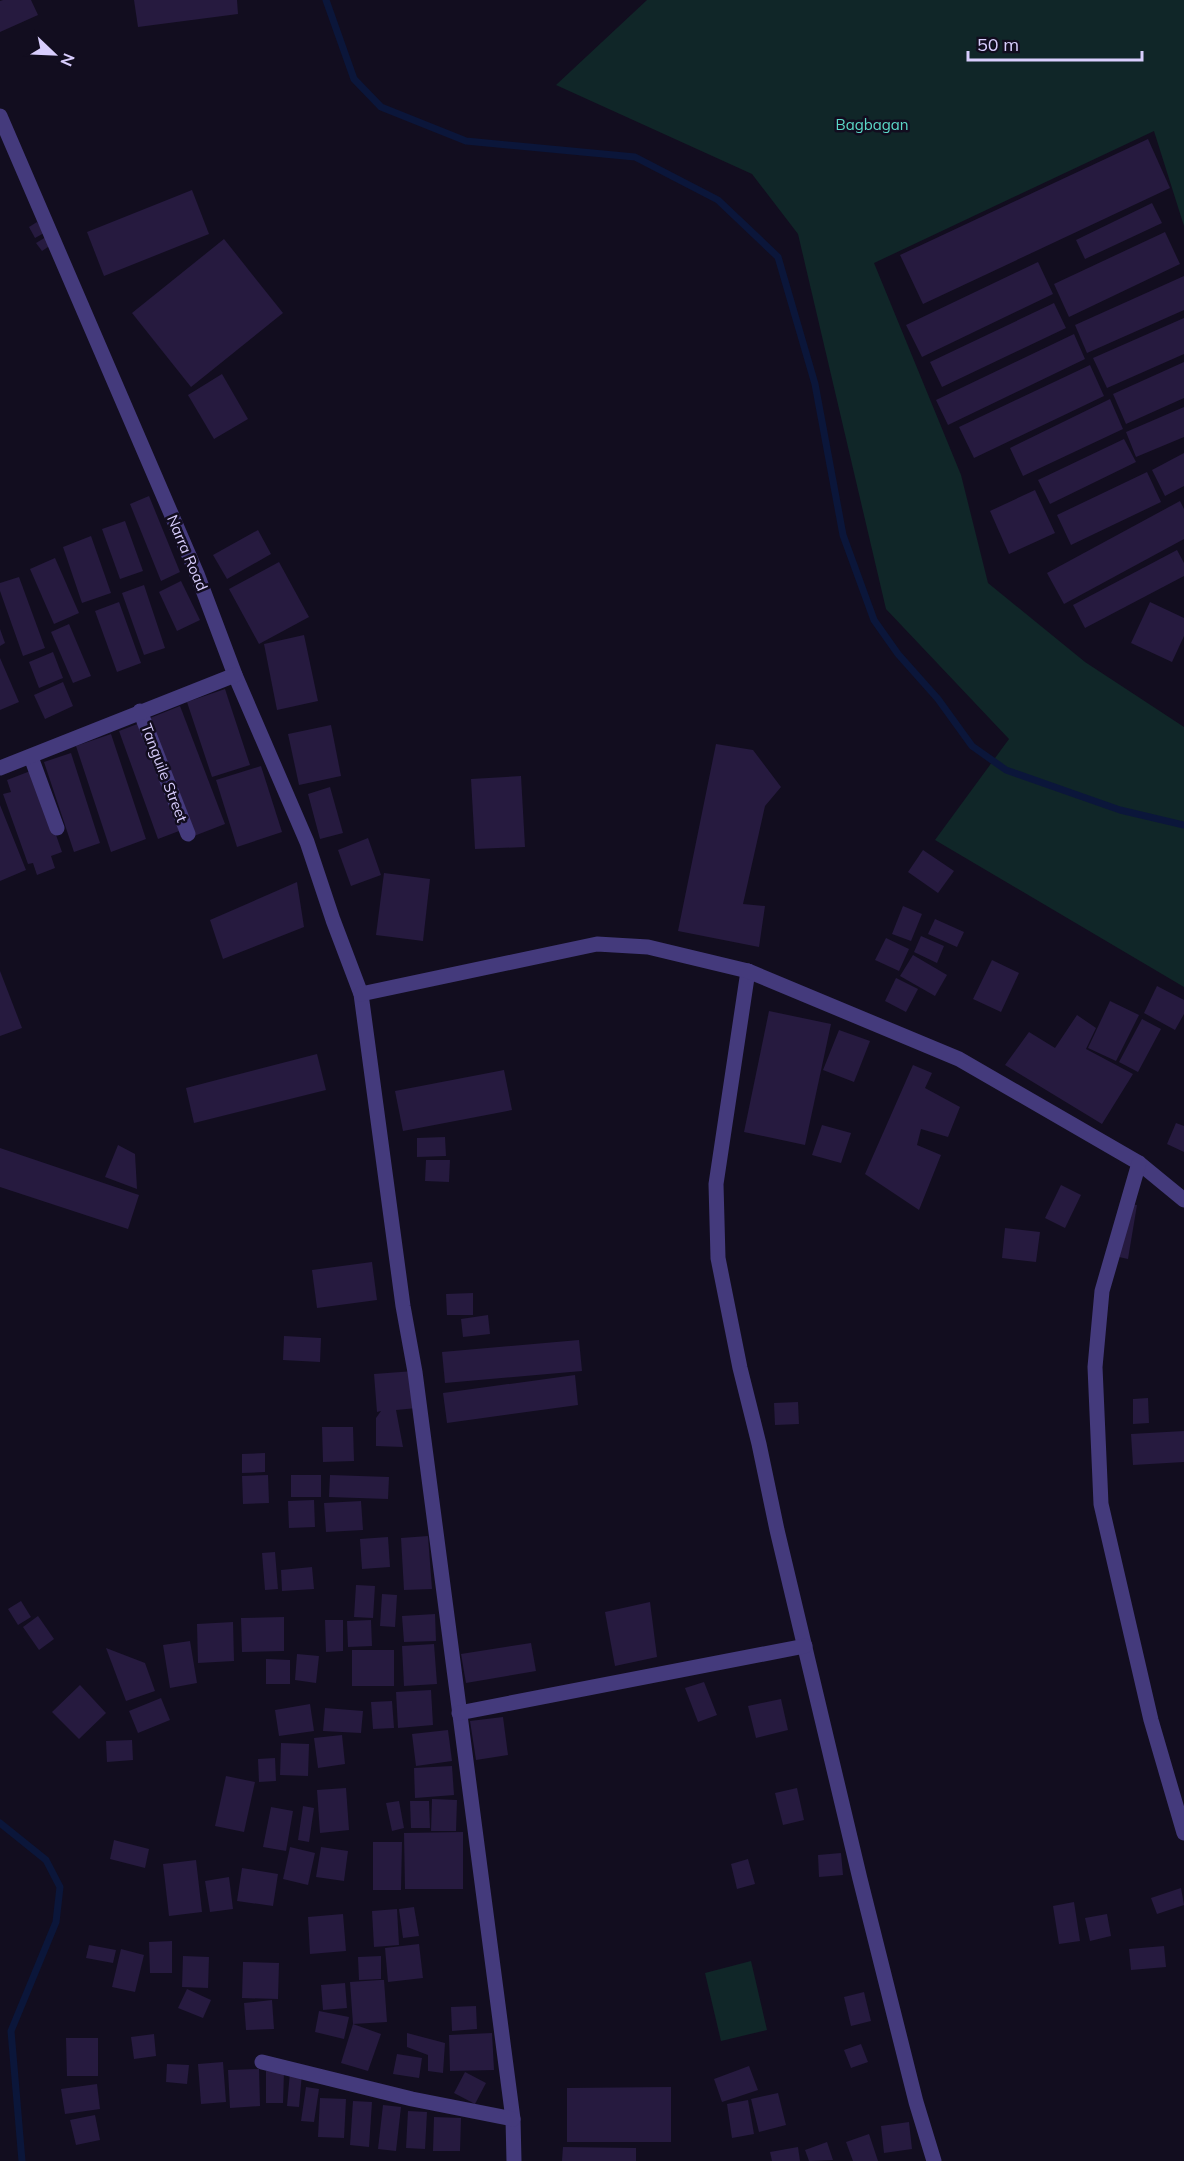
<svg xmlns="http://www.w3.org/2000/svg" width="1184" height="2161" viewBox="0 0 1184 2161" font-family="Mulish,sans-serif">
<rect width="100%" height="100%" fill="#120d1f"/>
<!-- green -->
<g fill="#102628">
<polygon points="647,0 1184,0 1184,226 1154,131 874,263 961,475 988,583 1085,662 1184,727 1184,987 935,840 1009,739 886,609 798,234 752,174 556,85"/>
<polygon points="751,1961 767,2030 721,2041 705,1973"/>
</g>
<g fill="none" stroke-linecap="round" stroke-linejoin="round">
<!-- stream -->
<g stroke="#0b163a" stroke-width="7">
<polyline points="326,0 354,79 381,107 466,141 635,157 718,200 778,257 815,384 843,535 874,620 898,654 938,699 972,746 1006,770 1120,810 1184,825"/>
<polyline points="0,1823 46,1860 60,1887 56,1922 11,2031 22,2161"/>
</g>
</g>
<!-- building -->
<g fill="#261a3f">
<polygon points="3,0 31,0 38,15 0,32 0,1"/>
<polygon points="134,0 237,0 238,14 138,27"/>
<polygon points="1148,139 1170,188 923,304 900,255"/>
<polygon points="192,190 209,234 104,276 87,232"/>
<polygon points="1152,203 1162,223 1085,259 1076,240"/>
<polygon points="37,222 44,233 35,238 29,227"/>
<polygon points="1165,232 1180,264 1069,317 1054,284"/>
<polygon points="46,237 51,245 42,251 36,243"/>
<polygon points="224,239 283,313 191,387 132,313"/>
<polygon points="1038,262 1053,294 922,357 906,325"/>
<polygon points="1184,276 1184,310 1087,353 1075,325"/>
<polygon points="1054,303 1066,328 942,387 930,362"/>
<polygon points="1184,318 1184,354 1107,388 1093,358"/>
<polygon points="1074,334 1085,359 948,425 936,400"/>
<polygon points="1184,362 1184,398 1126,424 1113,394"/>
<polygon points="1090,365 1104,396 974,458 959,427"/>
<polygon points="222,374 248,419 214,439 188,395"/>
<polygon points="1110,399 1123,429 1023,476 1010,448"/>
<polygon points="1184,407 1184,437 1136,457 1126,432"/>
<polygon points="1124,439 1136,462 1050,504 1038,480"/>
<polygon points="1184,453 1184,486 1165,496 1152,470"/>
<polygon points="1147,472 1161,502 1071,545 1057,515"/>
<polygon points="1035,490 1055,533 1009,554 990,511"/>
<polygon points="149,496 180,572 161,581 130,504"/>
<polygon points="1180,501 1184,509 1184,539 1064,604 1047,573"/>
<polygon points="125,521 143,571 120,579 102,529"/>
<polygon points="258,530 271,554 227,579 213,555"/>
<polygon points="91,536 111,593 82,603 63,547"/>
<polygon points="1177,550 1184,563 1184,576 1085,628 1073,605"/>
<polygon points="55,558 79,613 54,624 30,569"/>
<polygon points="279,562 309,617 259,644 229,589"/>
<polygon points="19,577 45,648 23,656 0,591 0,583"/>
<polygon points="181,581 200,620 177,631 159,592"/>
<polygon points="144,585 165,648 144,655 122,593"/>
<polygon points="119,602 141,663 117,672 95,611"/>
<polygon points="1150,602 1184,618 1184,636 1172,662 1131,643"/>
<polygon points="69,624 91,676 73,683 51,632"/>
<polygon points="0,629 5,643 0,646"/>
<polygon points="304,635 318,701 277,710 264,644"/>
<polygon points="53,652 63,678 39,688 29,662"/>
<polygon points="0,658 19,702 0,710"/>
<polygon points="63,682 73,706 45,719 34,695"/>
<polygon points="225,689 250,765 212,777 187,702"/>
<polygon points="180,706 225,824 194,836 150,718"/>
<polygon points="140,723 179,831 158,839 119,731"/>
<polygon points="331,725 341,776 299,785 288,734"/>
<polygon points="111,734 146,839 111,852 76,746"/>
<polygon points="716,744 753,750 781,787 765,806 743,904 765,906 759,947 678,931"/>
<polygon points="71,753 100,843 74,852 44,762"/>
<polygon points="261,766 282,832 237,847 216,780"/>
<polygon points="33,770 62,852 51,856 55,868 37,875 33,863 28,864 3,794 11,792 7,780"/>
<polygon points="521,776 525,847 475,849 471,779"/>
<polygon points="330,787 343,833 320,839 308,794"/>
<polygon points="0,805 26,870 0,881"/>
<polygon points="368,838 381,875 351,886 338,850"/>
<polygon points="923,850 954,871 938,893 908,872"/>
<polygon points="384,873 430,879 423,941 376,935"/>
<polygon points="297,882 304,927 223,959 210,920"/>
<polygon points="903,906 922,914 911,941 892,934"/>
<polygon points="935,919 964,932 957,947 928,934"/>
<polygon points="921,936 944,946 937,963 914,952"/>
<polygon points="886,938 909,949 899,971 875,960"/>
<polygon points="913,955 947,975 935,996 900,976"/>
<polygon points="992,960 1019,973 1001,1012 973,999"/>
<polygon points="0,971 22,1028 0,1036"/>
<polygon points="896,978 918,989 906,1012 885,1001"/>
<polygon points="1157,986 1184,1000 1184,1014 1175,1030 1144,1013"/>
<polygon points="1110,1001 1139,1015 1116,1061 1088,1048"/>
<polygon points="769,1011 831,1024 805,1145 744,1132"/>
<polygon points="1077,1015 1096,1028 1086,1049 1133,1074 1102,1124 1005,1065 1029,1032 1055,1048"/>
<polygon points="1142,1019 1161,1029 1138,1072 1119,1062"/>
<polygon points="839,1030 870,1041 854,1082 823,1070"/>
<polygon points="317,1054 326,1090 194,1123 186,1088"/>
<polygon points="913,1065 932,1073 925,1088 960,1107 948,1137 921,1129 917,1145 941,1155 919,1210 865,1174"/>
<polygon points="504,1070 512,1110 403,1131 395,1091"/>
<polygon points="1176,1123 1184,1126 1184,1152 1167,1144"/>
<polygon points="822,1125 851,1133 841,1163 812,1155"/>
<polygon points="445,1137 446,1156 417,1157 417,1138"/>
<polygon points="118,1145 135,1154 137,1189 105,1177"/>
<polygon points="0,1148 139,1195 128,1229 0,1187"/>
<polygon points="426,1160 450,1160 449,1182 425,1181"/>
<polygon points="1061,1185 1081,1195 1065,1228 1045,1218"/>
<polygon points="1128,1204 1137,1205 1128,1259 1119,1257"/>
<polygon points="1005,1228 1040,1232 1036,1262 1002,1258"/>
<polygon points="372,1262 377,1300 317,1308 312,1270"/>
<polygon points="473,1293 473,1315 447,1315 446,1294"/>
<polygon points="488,1315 490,1334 463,1337 461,1319"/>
<polygon points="284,1336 321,1338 320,1362 283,1360"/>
<polygon points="579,1340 582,1371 445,1383 442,1352"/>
<polygon points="414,1371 417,1408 396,1410 403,1447 376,1446 376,1418 381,1411 377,1412 374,1374"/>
<polygon points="575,1375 578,1405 447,1423 443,1393"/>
<polygon points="1148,1398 1149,1423 1133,1424 1133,1399"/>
<polygon points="798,1402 799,1424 775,1425 774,1403"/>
<polygon points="322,1427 353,1427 354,1461 323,1462"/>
<polygon points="1184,1431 1184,1462 1133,1465 1131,1434"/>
<polygon points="265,1453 265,1472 242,1473 242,1454"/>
<polygon points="268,1475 269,1503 243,1504 242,1476"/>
<rect x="291" y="1475" width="30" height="22"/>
<polygon points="330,1475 389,1477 388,1499 329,1497"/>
<polygon points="314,1500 315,1527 289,1528 288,1501"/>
<polygon points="361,1501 363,1530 326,1532 324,1503"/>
<polygon points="428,1536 432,1589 404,1590 401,1538"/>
<polygon points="388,1537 390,1567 362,1569 360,1539"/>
<polygon points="275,1552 278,1589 265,1590 262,1553"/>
<polygon points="312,1567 314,1589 282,1591 281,1570"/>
<polygon points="356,1585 375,1586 373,1618 354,1617"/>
<polygon points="382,1594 397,1595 395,1627 380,1626"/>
<polygon points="21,1601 31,1617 18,1625 8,1609"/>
<polygon points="650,1602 657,1657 615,1666 605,1612"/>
<polygon points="435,1614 436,1641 404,1642 402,1616"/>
<polygon points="38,1616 54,1639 39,1650 23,1627"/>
<polygon points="284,1617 284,1651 242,1652 241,1618"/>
<polygon points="325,1620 343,1620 343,1651 326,1652"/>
<polygon points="371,1620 372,1646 348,1647 347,1621"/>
<polygon points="233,1622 234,1661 198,1663 197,1624"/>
<polygon points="190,1641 197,1683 170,1688 163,1645"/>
<polygon points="531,1643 536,1671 466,1683 461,1654"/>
<polygon points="434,1644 437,1684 404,1686 402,1646"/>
<polygon points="106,1648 145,1663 155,1691 126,1701"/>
<rect x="352" y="1650" width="42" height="36"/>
<polygon points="297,1654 319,1656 316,1683 295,1680"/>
<polygon points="266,1659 290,1660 290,1684 266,1684"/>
<polygon points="704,1682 717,1715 698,1722 685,1688"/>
<polygon points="80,1685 106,1713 79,1739 52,1712"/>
<polygon points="431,1690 433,1725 398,1728 396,1692"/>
<polygon points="161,1698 170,1720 138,1733 129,1711"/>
<polygon points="781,1699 788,1730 756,1738 748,1706"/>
<polygon points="392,1701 394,1728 373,1729 371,1702"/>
<polygon points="310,1704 314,1731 279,1736 275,1710"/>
<polygon points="325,1708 363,1711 361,1733 323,1731"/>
<polygon points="503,1717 508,1755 476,1760 470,1721"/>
<polygon points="448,1730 452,1761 416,1766 412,1734"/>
<polygon points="342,1735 345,1764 318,1768 314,1738"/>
<polygon points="132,1740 133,1760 107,1762 106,1741"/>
<polygon points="281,1743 309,1744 308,1776 280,1775"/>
<polygon points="275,1758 276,1781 259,1782 258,1759"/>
<polygon points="452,1766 454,1795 415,1798 414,1768"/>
<polygon points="226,1776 255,1782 244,1832 215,1826"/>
<polygon points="346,1788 349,1830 320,1833 317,1790"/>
<polygon points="797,1788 804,1820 783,1825 775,1793"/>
<polygon points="432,1799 457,1800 456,1831 431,1831"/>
<polygon points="399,1801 404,1828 392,1831 386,1803"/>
<polygon points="410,1801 429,1801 430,1828 411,1828"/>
<polygon points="303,1806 314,1808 309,1842 298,1840"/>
<polygon points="271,1807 293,1811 286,1851 263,1847"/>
<polygon points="463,1832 463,1889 405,1889 404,1833"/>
<polygon points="114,1840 149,1849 145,1868 110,1859"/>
<polygon points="373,1842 402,1842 401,1890 373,1890"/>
<polygon points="290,1847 315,1853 308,1885 283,1879"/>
<polygon points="321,1847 348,1851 344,1881 316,1877"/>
<polygon points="841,1853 843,1875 819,1877 818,1855"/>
<polygon points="748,1859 755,1884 737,1889 731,1864"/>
<polygon points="196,1860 202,1912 169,1916 163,1864"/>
<polygon points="242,1868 278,1874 273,1906 237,1901"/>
<polygon points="229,1877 233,1909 210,1912 205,1881"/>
<polygon points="1181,1888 1184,1905 1157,1914 1151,1898"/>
<polygon points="1074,1902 1080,1941 1059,1944 1053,1906"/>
<polygon points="414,1907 419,1936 403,1938 399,1909"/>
<polygon points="397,1909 399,1945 374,1947 372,1911"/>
<polygon points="343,1914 346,1951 310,1954 308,1917"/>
<polygon points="1107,1914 1111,1936 1090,1941 1085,1918"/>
<polygon points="172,1941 172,1973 150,1973 149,1942"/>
<polygon points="419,1944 423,1978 388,1982 385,1948"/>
<polygon points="89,1945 116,1950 113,1963 86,1958"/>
<polygon points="1164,1946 1166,1967 1131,1970 1129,1949"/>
<polygon points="121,1949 144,1955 135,1992 112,1987"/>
<polygon points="183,1956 209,1957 208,1988 182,1987"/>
<polygon points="381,1956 381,1979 359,1980 358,1957"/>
<polygon points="243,1962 279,1963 278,1999 242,1998"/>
<polygon points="380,1980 384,1980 387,2022 353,2024 350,1982"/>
<polygon points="345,1983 347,2008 323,2010 321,1985"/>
<polygon points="187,1989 211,2000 203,2018 178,2008"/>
<polygon points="864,1992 871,2021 851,2026 844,1997"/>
<polygon points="272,2000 274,2029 246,2030 244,2003"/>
<polygon points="476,2006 477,2029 452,2031 451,2007"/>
<polygon points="319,2011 349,2017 344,2039 315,2032"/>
<polygon points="353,2024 381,2034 368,2071 341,2063"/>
<polygon points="407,2033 445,2043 443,2073 428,2071 428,2055 407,2047"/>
<polygon points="492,2033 494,2070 450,2071 449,2035"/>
<polygon points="154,2034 156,2056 134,2059 131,2037"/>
<polygon points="66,2038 98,2038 98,2076 67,2076"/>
<polygon points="861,2044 868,2062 851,2068 844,2050"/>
<polygon points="397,2054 422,2058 419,2078 393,2074"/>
<polygon points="223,2062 226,2102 201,2104 198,2064"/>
<polygon points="167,2064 189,2065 187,2084 166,2082"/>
<polygon points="749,2066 758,2090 722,2102 714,2079"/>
<polygon points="259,2069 260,2106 230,2108 228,2070"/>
<polygon points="266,2071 284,2071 283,2103 266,2103"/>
<polygon points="290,2072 302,2073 299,2107 287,2106"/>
<polygon points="465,2072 486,2083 475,2104 454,2093"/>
<polygon points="97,2084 100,2109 65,2114 61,2089"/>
<polygon points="306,2087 319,2089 314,2122 301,2121"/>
<polygon points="671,2087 671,2142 567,2142 567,2088"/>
<polygon points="778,2093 786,2125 759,2132 751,2099"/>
<polygon points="320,2098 346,2099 344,2138 318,2137"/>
<polygon points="748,2100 754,2134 732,2138 727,2104"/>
<polygon points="353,2101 372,2102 369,2147 350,2145"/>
<polygon points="383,2105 401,2107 396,2151 378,2149"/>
<polygon points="408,2111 427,2112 425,2149 406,2148"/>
<polygon points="95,2115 100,2140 76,2145 70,2120"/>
<polygon points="434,2117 461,2118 460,2151 433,2151"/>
<polygon points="909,2122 912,2149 884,2153 881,2126"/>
<polygon points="869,2134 878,2161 853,2161 846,2142"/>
<polygon points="827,2142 833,2160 809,2161 805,2150"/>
<polygon points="563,2147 636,2148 636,2161 562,2161"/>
<polygon points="798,2147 800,2161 772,2161 770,2152"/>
</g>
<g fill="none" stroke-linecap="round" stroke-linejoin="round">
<!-- minor -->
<g stroke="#443a7c" stroke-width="15">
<polyline points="0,116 197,574 235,675 307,842 333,920 361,994 403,1306 415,1372 513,2119 514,2161"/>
<polyline points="140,711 188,834"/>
<polyline points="31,757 57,828"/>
<polyline points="0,768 235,675"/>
<polyline points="748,971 716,1184 718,1258 740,1368 759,1444 777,1530 860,1879 916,2102 934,2161"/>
<polyline points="361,994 597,944 648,947 748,971 959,1059 1139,1163 1184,1200"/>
<polyline points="1139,1163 1102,1291 1095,1367 1101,1504 1151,1720 1184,1833"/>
<polyline points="459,1713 805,1646"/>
<polyline points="262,2062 412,2099 513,2119"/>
</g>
</g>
<g text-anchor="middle" stroke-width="5" stroke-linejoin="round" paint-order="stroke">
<!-- park labels -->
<g font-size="15" fill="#5cd9c9" stroke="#120d1f">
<text x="872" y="130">Bagbagan</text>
</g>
<!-- street labels -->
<g font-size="15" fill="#d8cdfd" stroke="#120d1f">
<text transform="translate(187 553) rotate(67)" y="5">Narra Road</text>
<text transform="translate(164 773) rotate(69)" y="5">Tanguile Street</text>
</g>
</g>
<!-- north arrow -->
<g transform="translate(54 54) rotate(113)" stroke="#120d1f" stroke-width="4.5" paint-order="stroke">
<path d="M0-4.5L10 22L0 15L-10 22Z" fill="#d8cdfd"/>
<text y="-9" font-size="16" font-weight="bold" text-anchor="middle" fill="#d8cdfd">N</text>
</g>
<!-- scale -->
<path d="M968 51v9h174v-9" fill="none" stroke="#d8cdfd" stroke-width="3"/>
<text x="977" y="51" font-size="18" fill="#d8cdfd" stroke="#120d1f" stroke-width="4.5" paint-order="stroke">50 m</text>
</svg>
